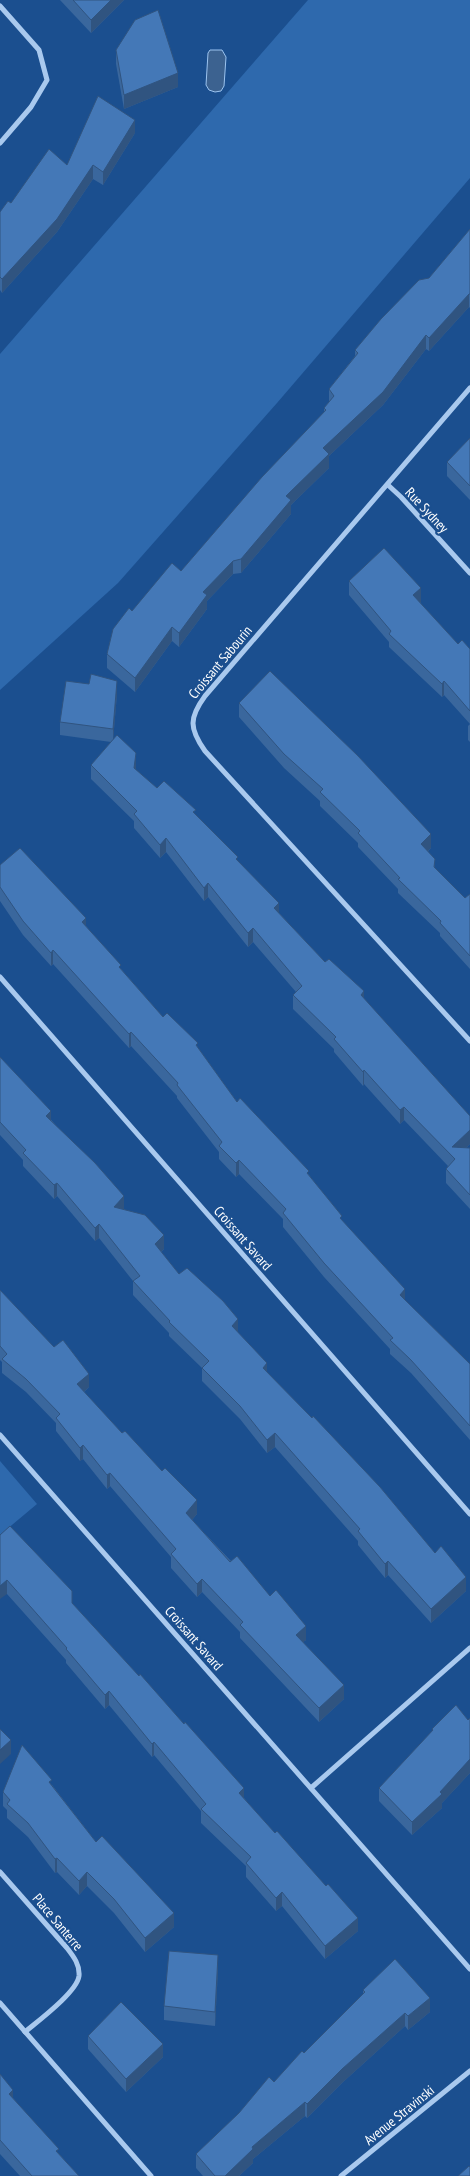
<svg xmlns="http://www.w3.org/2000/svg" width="470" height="2176" viewBox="0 0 470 2176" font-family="'PT Sans Narrow',sans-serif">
<rect width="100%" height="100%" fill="#1b4f8f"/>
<!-- green -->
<g fill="#2e69ad">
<polygon points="308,0 470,0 470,178 277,403 118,583 0,690 0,354"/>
<polygon points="0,1461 37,1504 0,1535"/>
</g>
<!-- water -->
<polygon fill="#3c6290" stroke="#9cc4f0" points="210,50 222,50 226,57 224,86 221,91 215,92 209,90 206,85 208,53"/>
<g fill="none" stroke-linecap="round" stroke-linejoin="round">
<!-- street -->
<g stroke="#a9c9ee" stroke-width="5">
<polyline points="0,6 39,50 47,80 31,107 0,143"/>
<path d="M470 388 205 696C189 718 189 728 205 751L470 1041"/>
<polyline points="388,485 401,497 470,573"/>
<polyline points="0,977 470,1514"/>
<polyline points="0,1435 470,1969"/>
<polyline points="311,1788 470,1648"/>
<path d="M0 1872 67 1948C74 1957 80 1965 79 1976 77 1992 38 2021 25 2032"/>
<polyline points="0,2003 151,2176"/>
<polyline points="341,2176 470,2071"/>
</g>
</g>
<!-- wall -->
<g fill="#3a679d">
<polygon points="60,0 124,0 91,33"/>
<polygon points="116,50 178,87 124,109 116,64"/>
<polygon points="135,133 103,185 93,179 57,232 2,293 0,290 0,212 11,203 67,165"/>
<polygon points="470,229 470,308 469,307 429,351 426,349 383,405 329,456 329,468 291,505 291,514 241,573 233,574 207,601 207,609 179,647 172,641 135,692 107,668 107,654 132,611 181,571 324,412 324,408 329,402 329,389 355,356 355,350 429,278"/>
<polygon points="470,438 470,500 447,476 447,462"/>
<polygon points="349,581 421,602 420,603 458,644 470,649 470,742 468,740 468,726 470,724 444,695 442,697 389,647 389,642 349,595"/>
<polygon points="117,694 113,740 136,767 136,770 157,788 196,815 238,861 279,913 325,962 364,999 470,1116 470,1144 466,1148 470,1148 470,1209 446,1183 446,1169 448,1166 404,1120 400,1124 364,1084 363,1086 334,1052 334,1049 293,1009 293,995 296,992 253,942 248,947 208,897 204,901 166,852 160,858 134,828 134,821 91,779 91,765 111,742 60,735 60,722"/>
<polygon points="239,703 431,848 428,851 435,868 465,898 470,894 470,969 440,936 440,933 398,893 398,889 358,847 358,843 320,806 320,801 284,768 239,717"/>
<polygon points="0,865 86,926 121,969 163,1017 198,1048 237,1102 309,1175 342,1221 405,1300 470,1364 470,1440 411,1373 390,1354 390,1349 324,1277 283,1227 283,1219 239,1174 236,1177 219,1159 219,1152 177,1098 177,1096 131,1046 129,1048 53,964 51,966 23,935 0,901"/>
<polygon points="0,1057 124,1209 164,1249 161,1252 179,1274 238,1333 267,1373 466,1591 431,1623 388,1575 385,1578 358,1545 358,1541 275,1447 267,1453 240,1419 202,1381 202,1368 169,1336 169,1333 133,1295 133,1281 99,1238 95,1241 57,1196 54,1199 23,1166 23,1160 0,1135"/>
<polygon points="0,1290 89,1387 84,1392 197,1514 192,1520 306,1640 303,1642 344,1699 319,1722 240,1638 240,1632 202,1592 197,1597 171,1568 171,1557 110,1486 107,1489 83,1459 80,1461 56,1431 56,1423 26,1392 2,1373 2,1362 0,1360"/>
<polygon points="0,1535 72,1603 244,1798 358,1931 325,1959 282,1906 276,1911 246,1877 246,1866 201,1823 201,1811 154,1755 152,1757 109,1705 105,1709 66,1663 66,1660 7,1594"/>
<polygon points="470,1718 470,1773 442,1803 442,1808 412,1835 379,1801 379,1788 432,1732 432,1729 468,1720"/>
<polygon points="52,1785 96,1842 174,1927 145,1952 114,1913 87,1886 79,1895 57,1872 55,1873 28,1837 7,1818 7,1810 3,1806 3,1792"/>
<polygon points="218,1969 215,2026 164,2020 164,2006"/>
<polygon points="363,1990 430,2012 408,2030 405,2026 342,2083 307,2118 305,2116 253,2159 253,2163 239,2176 203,2176 196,2168 196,2154 274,2082 363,1995"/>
<polygon points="88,2036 163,2057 126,2092 88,2049"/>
<polygon points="0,2074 13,2098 59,2154 79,2176 20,2176 0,2154"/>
</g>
<!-- shaded-wall -->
<g fill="#305480">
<polygon points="111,0 124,0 91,33 91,20"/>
<polygon points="178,73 178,87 124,109 124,95"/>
<polygon points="135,120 135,133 103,185 103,172"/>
<polygon points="93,165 93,179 57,232 2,293 2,279"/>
<polygon points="469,294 469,307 429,351 429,338"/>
<polygon points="426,335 426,349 383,405 329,456 329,468 291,505 291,514 241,573 241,559 286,496 323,448"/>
<polygon points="233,561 233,574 207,601 207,609 179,647 179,633 203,592"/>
<polygon points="421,588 421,602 413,609 413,595"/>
<polygon points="172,627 172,641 135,692 135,678"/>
<polygon points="117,681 117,694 113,742 113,729"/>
<polygon points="444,681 444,695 442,697 442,684"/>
<polygon points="136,753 136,767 134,782 134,768"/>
<polygon points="431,834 431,848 421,857 421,844"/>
<polygon points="166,838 166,852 160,858 160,845"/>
<polygon points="208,883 208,897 204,901 204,888"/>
<polygon points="279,903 279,917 274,908"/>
<polygon points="86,918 86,931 82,922"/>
<polygon points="253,928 253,942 248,947 248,933"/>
<polygon points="53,950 53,964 51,966 51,953"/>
<polygon points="364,991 364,1005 361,995"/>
<polygon points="131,1032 131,1046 129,1048 129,1034"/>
<polygon points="364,1070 364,1084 363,1086 363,1072"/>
<polygon points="404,1107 404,1120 400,1124 400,1110"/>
<polygon points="51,1111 51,1125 46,1116"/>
<polygon points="470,1130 470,1144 454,1159 452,1147"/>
<polygon points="239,1160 239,1174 236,1177 236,1163"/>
<polygon points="57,1183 57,1196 54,1199 54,1185"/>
<polygon points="124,1196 124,1210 114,1207"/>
<polygon points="99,1224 99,1238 95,1241 95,1228"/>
<polygon points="164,1235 164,1249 155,1257 155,1244"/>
<polygon points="405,1289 405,1303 400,1295"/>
<polygon points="238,1319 238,1333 232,1326"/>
<polygon points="267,1363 267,1377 263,1368"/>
<polygon points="89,1374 89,1387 77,1398 77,1384"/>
<polygon points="275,1433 275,1447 267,1453 267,1440"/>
<polygon points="83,1445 83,1459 80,1461 80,1448"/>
<polygon points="110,1473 110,1486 107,1489 107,1475"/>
<polygon points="197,1500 197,1514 186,1527 186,1513"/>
<polygon points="388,1561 388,1575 385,1578 385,1564"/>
<polygon points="466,1577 466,1591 431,1623 431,1609"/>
<polygon points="202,1579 202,1592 197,1597 197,1584"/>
<polygon points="7,1580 7,1594 0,1599 0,1586"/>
<polygon points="306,1626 306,1640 296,1648 296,1635"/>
<polygon points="344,1685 344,1699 319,1722 319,1708"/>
<polygon points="109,1691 109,1705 105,1709 105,1695"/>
<polygon points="11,1740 11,1754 0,1764 0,1750"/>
<polygon points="154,1742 154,1755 152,1757 152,1744"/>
<polygon points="470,1759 470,1773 442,1803 442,1808 412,1835 412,1822"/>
<polygon points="244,1788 244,1802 239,1793"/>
<polygon points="57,1858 57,1872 55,1873 55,1859"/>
<polygon points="87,1872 87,1886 79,1895 79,1881"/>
<polygon points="282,1892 282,1906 276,1911 276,1898"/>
<polygon points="174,1913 174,1927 145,1952 145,1938"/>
<polygon points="358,1918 358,1931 325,1959 325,1946"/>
<polygon points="218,1955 218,1969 215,2026 215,2012"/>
<polygon points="430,1998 430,2012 408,2030 408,2016"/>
<polygon points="405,2013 405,2026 342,2083 307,2118 307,2104 342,2069"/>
<polygon points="163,2044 163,2057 126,2092 126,2079"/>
<polygon points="13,2090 13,2103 9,2094"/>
<polygon points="305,2102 305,2116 253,2159 253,2163 239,2176 225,2176 252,2147"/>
</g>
<!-- building -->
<g fill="#4478b7" stroke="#305480">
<polygon points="73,0 111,0 91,20"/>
<polygon points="158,10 178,73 124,95 116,50 135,20"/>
<polygon points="98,96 135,120 103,172 93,165 57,219 2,279 0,277 0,212 8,201 11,203 49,149 67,165"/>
<polygon points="470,229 470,294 469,294 429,338 426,335 383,392 323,448 329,454 286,496 291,500 241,559 233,561 203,592 207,595 179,633 172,627 135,678 107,654 113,629 129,608 132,611 172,563 181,571 262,477 326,410 324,408 334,396 329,389 358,353 355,350 381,319 419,280 429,278"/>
<polygon points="470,438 470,486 447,462"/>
<polygon points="384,548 421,588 413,595 458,644 462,640 470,649 470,711 444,681 442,684 389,634 391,631 349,581"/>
<polygon points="270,671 358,756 431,834 421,844 435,859 434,867 465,898 470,894 470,956 440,923 441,921 398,879 400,878 358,833 360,831 320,792 323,789 284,754 239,703"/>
<polygon points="91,674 117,681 113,729 60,722 66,681 89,684"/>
<polygon points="117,735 136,753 134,768 157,788 164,781 196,810 193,812 238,857 236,859 279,903 274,908 325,962 329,959 364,991 361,995 470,1116 470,1130 452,1147 470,1148 470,1195 446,1169 455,1159 404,1107 400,1110 364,1070 363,1072 334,1039 336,1037 293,995 302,986 253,928 248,933 208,883 204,888 166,838 160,845 134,814 137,811 91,765"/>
<polygon points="20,848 86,918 82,922 121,965 119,967 163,1017 167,1013 198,1043 196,1045 237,1102 240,1098 309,1171 307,1173 342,1216 340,1218 405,1289 400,1295 470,1364 470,1426 411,1360 390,1340 393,1338 324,1263 283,1213 286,1209 239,1160 236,1163 219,1146 222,1142 177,1085 178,1083 131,1032 129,1034 53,950 51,953 23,921 0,887 0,865"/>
<polygon points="0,1057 51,1111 46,1116 95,1163 124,1196 114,1207 145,1215 164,1235 155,1244 179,1274 187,1268 223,1301 238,1319 232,1326 267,1363 263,1368 312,1418 313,1416 380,1487 435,1553 441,1546 466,1577 431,1609 388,1561 385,1564 358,1531 360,1529 275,1433 267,1440 240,1406 202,1368 209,1361 169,1322 170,1321 133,1281 140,1276 99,1224 95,1228 57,1183 54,1185 23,1153 26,1150 0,1122"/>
<polygon points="0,1290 54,1347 63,1340 89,1374 77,1384 122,1433 125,1431 162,1471 165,1468 197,1500 186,1513 230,1562 237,1556 270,1596 276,1590 306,1626 296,1635 344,1685 319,1708 240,1625 243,1622 202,1579 197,1584 171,1554 176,1549 110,1473 107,1475 83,1445 80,1448 56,1418 60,1414 26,1379 2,1359 7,1354 0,1346"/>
<polygon points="10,1526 72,1591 72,1603 139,1676 140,1674 184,1724 185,1722 244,1788 239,1793 275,1833 277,1831 326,1886 328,1884 358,1918 325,1946 282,1892 276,1898 246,1863 251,1857 201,1809 206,1804 154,1742 152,1744 109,1691 105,1695 66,1649 67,1648 7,1580 0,1586 0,1535"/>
<polygon points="456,1705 468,1720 470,1718 470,1759 440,1792 442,1794 412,1822 379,1788 433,1730 432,1729"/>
<polygon points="0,1729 11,1740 0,1750"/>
<polygon points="22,1745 52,1780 49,1782 96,1842 102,1836 174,1913 145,1938 114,1899 87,1872 79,1881 57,1858 55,1859 28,1823 7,1804 10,1800 3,1792"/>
<polygon points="169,1951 218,1955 215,2012 164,2006"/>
<polygon points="395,1959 430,1998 408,2016 405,2013 342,2069 307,2104 305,2102 252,2147 253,2149 225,2176 215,2176 196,2154 239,2113 269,2077 274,2082 302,2051 304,2053 365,1992 363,1990"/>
<polygon points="121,2002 163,2044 126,2079 88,2036"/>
<polygon points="0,2074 13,2090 9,2094 59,2149 56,2151 79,2176 32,2176 0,2140"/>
<polygon points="469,2166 470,2167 470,2176 458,2176"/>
</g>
<g text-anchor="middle" stroke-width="4.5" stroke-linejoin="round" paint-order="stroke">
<!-- street labels -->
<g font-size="14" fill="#fff" stroke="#1b4f8f">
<text transform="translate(427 510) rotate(47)" y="5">Rue Sydney</text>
<text transform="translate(220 662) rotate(-50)" y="5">Croissant Sabourin</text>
<text transform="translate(243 1238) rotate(49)" y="5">Croissant Savard</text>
<text transform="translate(194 1638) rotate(49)" y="5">Croissant Savard</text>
<text transform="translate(58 1922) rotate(50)" y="5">Place Santerre</text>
<text transform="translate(399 2115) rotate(-39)" y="5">Avenue Stravinski</text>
</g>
</g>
</svg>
